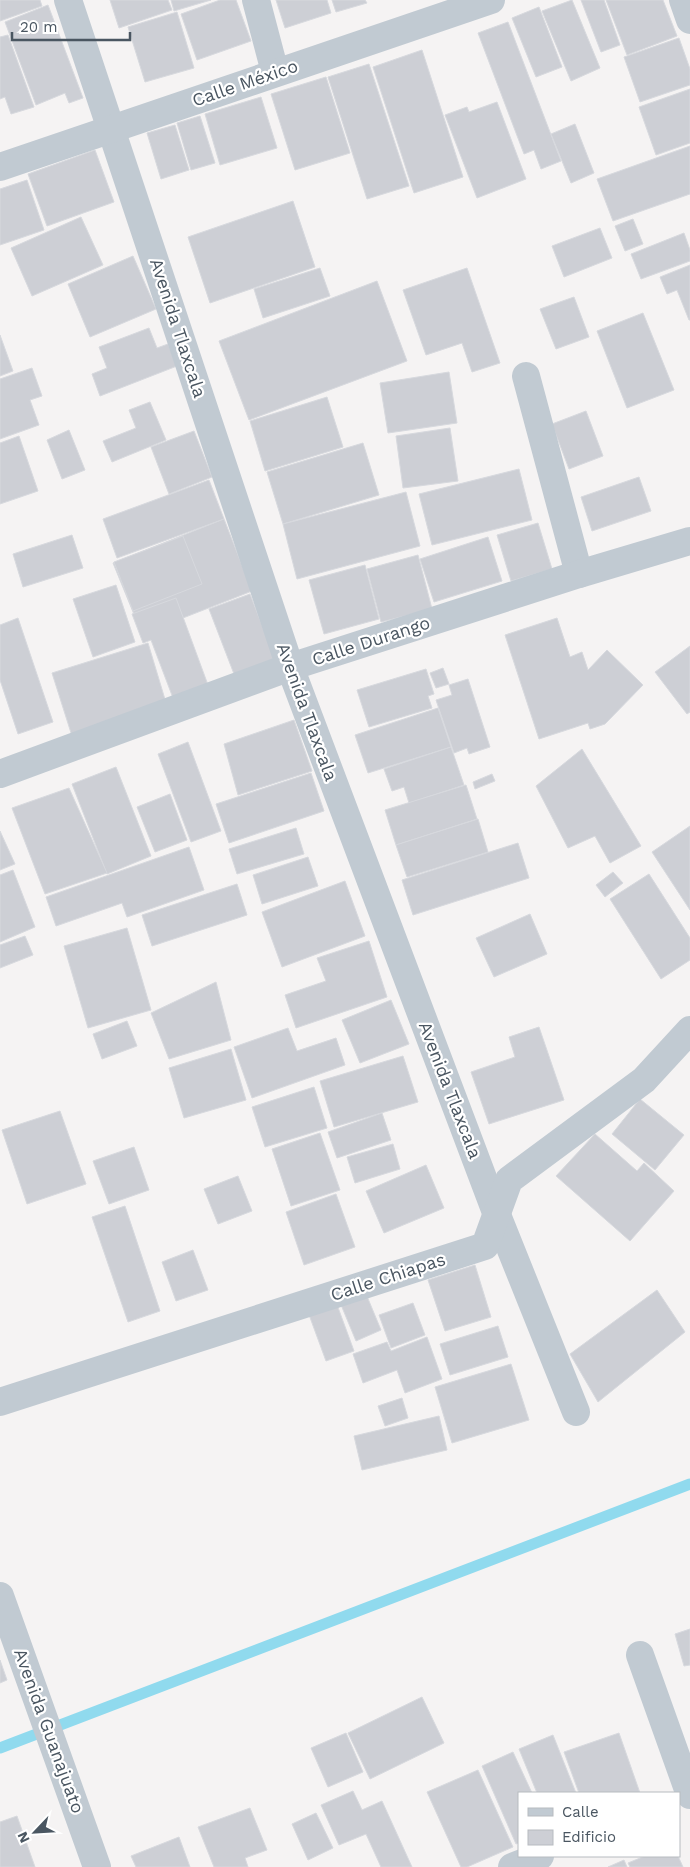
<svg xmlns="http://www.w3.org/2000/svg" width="690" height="1867" viewBox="0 0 690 1867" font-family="'Work Sans',sans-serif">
<rect width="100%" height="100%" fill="#f5f3f3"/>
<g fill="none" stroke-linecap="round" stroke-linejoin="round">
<!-- stream -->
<polyline stroke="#90daee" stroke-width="11" points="0,1748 690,1484"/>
</g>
<!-- building -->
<g fill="#cdcfd5" stroke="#d7d9de">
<polygon points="0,0 40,0 42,6 0,21"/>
<polygon points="110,0 168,0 172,10 119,28"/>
<polygon points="171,0 211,0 174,11"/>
<polygon points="220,0 236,0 251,41 197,60 181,14"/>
<polygon points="276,0 327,0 331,13 285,28"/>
<polygon points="332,0 365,0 367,3 336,12"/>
<polygon points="572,0 600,68 571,81 542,11"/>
<polygon points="581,0 604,0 620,45 601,52"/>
<polygon points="606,0 663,0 677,36 627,55"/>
<polygon points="48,5 83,98 69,103 65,93 36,105 5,22"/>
<polygon points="539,7 562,67 536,77 512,18"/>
<polygon points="177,12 194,68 145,82 128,27"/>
<polygon points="508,22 561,161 541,169 534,150 524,154 478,33"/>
<polygon points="8,35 34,107 11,114 5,97 0,99 0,37"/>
<polygon points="679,38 690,69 690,85 640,102 624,57"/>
<polygon points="422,50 463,177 414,193 373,67"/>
<polygon points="369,64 409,186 367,199 328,77"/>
<polygon points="326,77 350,153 295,170 271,94"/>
<polygon points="690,89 690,143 656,155 639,107"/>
<polygon points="261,97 277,148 220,165 205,114"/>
<polygon points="497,102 526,179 477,198 445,115 467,107 469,112"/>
<polygon points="200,116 215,163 191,170 177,123"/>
<polygon points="575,124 594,173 571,183 551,134"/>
<polygon points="175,125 189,170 161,179 147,133"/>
<polygon points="690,146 690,194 613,221 597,179"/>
<polygon points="95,150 114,202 47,226 28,174"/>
<polygon points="27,180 44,230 0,245 0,189"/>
<polygon points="293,201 315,267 210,303 188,237"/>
<polygon points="81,217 103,265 32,296 11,248"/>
<polygon points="633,219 643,244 625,251 615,226"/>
<polygon points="600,228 612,258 564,277 552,246"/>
<polygon points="684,233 690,250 690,261 641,279 631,254"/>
<polygon points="133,256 156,309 90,337 68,284"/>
<polygon points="690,265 690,320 689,320 677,290 667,294 660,277"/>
<polygon points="320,268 330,296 263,318 254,289"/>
<polygon points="467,268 500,363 472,372 462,343 426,355 403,290"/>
<polygon points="377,281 407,361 249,420 219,341"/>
<polygon points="574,297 589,337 556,349 540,309"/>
<polygon points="643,313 674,390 627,408 597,331"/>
<polygon points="149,328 157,348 168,344 177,366 100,396 92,374 107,368 99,347"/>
<polygon points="0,335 13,371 0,376"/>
<polygon points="32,368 42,396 30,400 39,425 0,439 0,379"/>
<polygon points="449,372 457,423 388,433 380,383"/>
<polygon points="327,397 343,447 265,471 250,421"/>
<polygon points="150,402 166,440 112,462 103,441 136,428 129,410"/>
<polygon points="586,411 603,456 569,469 552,424"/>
<polygon points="450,428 458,481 403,488 396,436"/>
<polygon points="69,430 85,470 62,479 47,440"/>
<polygon points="194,431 212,477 169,494 151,447"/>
<polygon points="19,436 38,491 0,504 0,443"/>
<polygon points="363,443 379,495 283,524 267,472"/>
<polygon points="519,469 532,520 432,545 419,494"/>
<polygon points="639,477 651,511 592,531 581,497"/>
<polygon points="209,480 224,519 117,558 103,519"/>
<polygon points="406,492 420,546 297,579 283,524"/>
<polygon points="224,519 252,591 142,634 113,563"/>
<polygon points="538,523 552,569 511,581 497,535"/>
<polygon points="72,535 83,568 23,587 13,554"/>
<polygon points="183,536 202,584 133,611 114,562"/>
<polygon points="488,537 502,581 434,602 420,559"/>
<polygon points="418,555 432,609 381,622 367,569"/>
<polygon points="365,565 379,619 324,634 309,580"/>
<polygon points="116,585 135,642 93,657 73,599"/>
<polygon points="250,594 275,659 234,674 209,609"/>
<polygon points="176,598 208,685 173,698 151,640 143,643 132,614"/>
<polygon points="18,618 53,722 18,734 0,680 0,625"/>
<polygon points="557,618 570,657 582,652 588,670 607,650 643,685 605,724 590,729 588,723 539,739 505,635"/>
<polygon points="148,643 167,706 72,736 52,673"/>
<polygon points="690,646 690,712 687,714 655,672"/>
<polygon points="443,668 449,684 436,688 430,673"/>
<polygon points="426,669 434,694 428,696 432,708 369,727 357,690"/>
<polygon points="468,679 490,747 469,754 467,748 454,753 436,700 452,695 449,685"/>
<polygon points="438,708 451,747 368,773 355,735"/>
<polygon points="294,720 312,771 238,795 224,744"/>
<polygon points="188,742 221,831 191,842 158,754"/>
<polygon points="451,747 464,785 409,803 404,787 392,791 384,769"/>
<polygon points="582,749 641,846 610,863 595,836 568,848 536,786"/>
<polygon points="116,767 151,856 107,874 72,784"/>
<polygon points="311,773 324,811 229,843 216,804"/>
<polygon points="492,774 495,781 475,789 473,782"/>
<polygon points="466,785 477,819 396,845 385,810"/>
<polygon points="69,788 107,873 45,894 12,808"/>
<polygon points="170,794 187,840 155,852 137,807"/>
<polygon points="478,819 488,852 407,877 396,845"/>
<polygon points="690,826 690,910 652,852"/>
<polygon points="296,828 304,854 237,874 229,849"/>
<polygon points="0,831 15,864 0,870"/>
<polygon points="518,843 529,878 413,915 402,880"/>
<polygon points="189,847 204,890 127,917 122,903 56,926 46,897"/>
<polygon points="308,857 318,886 262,904 253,875"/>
<polygon points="13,870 35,927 0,942 0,875"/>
<polygon points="613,872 623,883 605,897 596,885"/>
<polygon points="649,874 690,938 690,960 661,979 610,899"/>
<polygon points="345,881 365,936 282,967 262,912"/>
<polygon points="237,884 247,915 152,946 142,915"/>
<polygon points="530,914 547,954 494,977 476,938"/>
<polygon points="127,928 151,1010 88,1028 64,946"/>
<polygon points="25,936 33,955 0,968 0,945"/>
<polygon points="369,941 387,997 296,1028 285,995 326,981 317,958"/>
<polygon points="216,982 231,1040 169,1059 151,1013"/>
<polygon points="391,1000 409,1044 360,1063 342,1020"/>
<polygon points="127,1021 137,1046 102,1059 93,1034"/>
<polygon points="539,1027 564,1100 489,1124 471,1072 515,1057 509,1037"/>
<polygon points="288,1028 297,1051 336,1038 345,1065 252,1098 234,1047"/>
<polygon points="231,1049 246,1100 184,1118 169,1068"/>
<polygon points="403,1056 418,1102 334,1127 320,1081"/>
<polygon points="314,1087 327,1128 265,1147 252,1107"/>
<polygon points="640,1099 684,1135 655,1170 612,1134"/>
<polygon points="60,1111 86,1184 27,1204 2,1130"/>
<polygon points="382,1113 391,1140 337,1158 328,1132"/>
<polygon points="320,1133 340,1190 291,1206 272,1149"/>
<polygon points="595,1134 637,1171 644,1163 674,1191 630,1241 556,1176"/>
<polygon points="393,1144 400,1169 355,1183 347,1157"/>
<polygon points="134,1147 149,1190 109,1204 93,1161"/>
<polygon points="426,1165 444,1208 384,1233 366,1191"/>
<polygon points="238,1176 252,1211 218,1224 204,1189"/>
<polygon points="336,1194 355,1247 304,1265 286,1212"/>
<polygon points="125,1206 160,1311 128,1322 92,1217"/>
<polygon points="193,1250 208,1290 176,1301 162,1262"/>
<polygon points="475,1265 491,1317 445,1331 428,1280"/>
<polygon points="364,1289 381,1330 356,1341 339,1300"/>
<polygon points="657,1290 685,1332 598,1402 570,1354"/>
<polygon points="336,1302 354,1351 326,1361 308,1312"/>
<polygon points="413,1303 425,1335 391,1348 379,1315"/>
<polygon points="498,1326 508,1357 450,1375 440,1344"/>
<polygon points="427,1337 442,1379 405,1393 397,1370 363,1383 353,1354 387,1342 391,1351"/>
<polygon points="511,1364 529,1420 452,1443 435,1387"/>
<polygon points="402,1398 408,1418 385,1426 378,1406"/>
<polygon points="439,1416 447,1450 362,1470 354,1436"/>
<polygon points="690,1629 690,1665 684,1666 675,1634"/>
<polygon points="0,1660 7,1680 0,1683"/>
<polygon points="422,1697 444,1743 370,1779 348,1733"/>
<polygon points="346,1733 363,1772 328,1787 311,1748"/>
<polygon points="619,1733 640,1793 579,1793 564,1752"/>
<polygon points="553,1735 576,1793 537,1793 519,1749"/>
<polygon points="513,1752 532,1793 519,1793 519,1843 516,1844 482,1766"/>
<polygon points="478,1770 513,1847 467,1867 461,1867 427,1792"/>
<polygon points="353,1791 362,1810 382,1801 412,1867 381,1867 366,1834 339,1845 321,1805"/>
<polygon points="250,1808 267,1850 245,1858 248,1867 214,1867 198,1827"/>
<polygon points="316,1813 333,1848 308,1860 292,1824"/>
<polygon points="17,1816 35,1867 0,1867 0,1822"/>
<polygon points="179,1837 190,1867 136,1867 131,1856"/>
<polygon points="645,1856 678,1856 683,1867 630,1867 628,1863"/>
<polygon points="624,1860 627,1867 608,1867"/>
</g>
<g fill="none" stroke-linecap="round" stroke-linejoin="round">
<!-- minor -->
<g stroke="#c1cad2" stroke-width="28">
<polyline points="68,0 290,667 497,1215 576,1412"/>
<polyline points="256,0 275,72"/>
<polyline points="683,0 690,20"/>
<polyline points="0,167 491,0"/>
<polyline points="526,376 579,574"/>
<polyline points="0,774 290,667 579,574 690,541"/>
<polyline points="0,1402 485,1246 509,1180 644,1080 690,1030"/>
<polyline points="0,1596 97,1867"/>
<polyline points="640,1655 690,1795"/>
<polyline points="512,1867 540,1856"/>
</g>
</g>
<g text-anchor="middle" stroke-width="4.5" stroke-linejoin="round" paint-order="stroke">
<!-- street labels -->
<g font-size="18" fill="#4a5661" stroke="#fff">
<text transform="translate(245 83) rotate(-19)" y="6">Calle México</text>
<text transform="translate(178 328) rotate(72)" y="6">Avenida Tlaxcala</text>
<text transform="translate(371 641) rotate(-18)" y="6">Calle Durango</text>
<text transform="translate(307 712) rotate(70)" y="6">Avenida Tlaxcala</text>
<text transform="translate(450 1090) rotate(69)" y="6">Avenida Tlaxcala</text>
<text transform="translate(388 1277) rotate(-18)" y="6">Calle Chiapas</text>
<text transform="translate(49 1731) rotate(70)" y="6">Avenida Guanajuato</text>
</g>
</g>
<!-- legend -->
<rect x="518" y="1792" width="162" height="65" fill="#ffffff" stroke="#b7bbc0"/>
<rect x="528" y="1808" width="25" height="8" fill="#c1cad2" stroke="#b7bbc0"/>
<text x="562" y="1817" font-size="15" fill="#4a5661">Calle</text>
<rect x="528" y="1830" width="25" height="15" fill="#cdcfd5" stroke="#b7bbc0"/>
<text x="562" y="1842" font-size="15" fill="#4a5661">Edificio</text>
<!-- north arrow -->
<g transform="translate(35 1832) rotate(245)" stroke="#ffffff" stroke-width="4" paint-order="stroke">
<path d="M0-4L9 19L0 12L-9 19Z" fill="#4a5661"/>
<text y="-8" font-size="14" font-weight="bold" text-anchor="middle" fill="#4a5661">N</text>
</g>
<!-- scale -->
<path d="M12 32v8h118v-8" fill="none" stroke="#4a5661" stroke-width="2.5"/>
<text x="20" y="32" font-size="15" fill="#4a5661" stroke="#ffffff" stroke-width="4" paint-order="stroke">20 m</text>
</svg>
